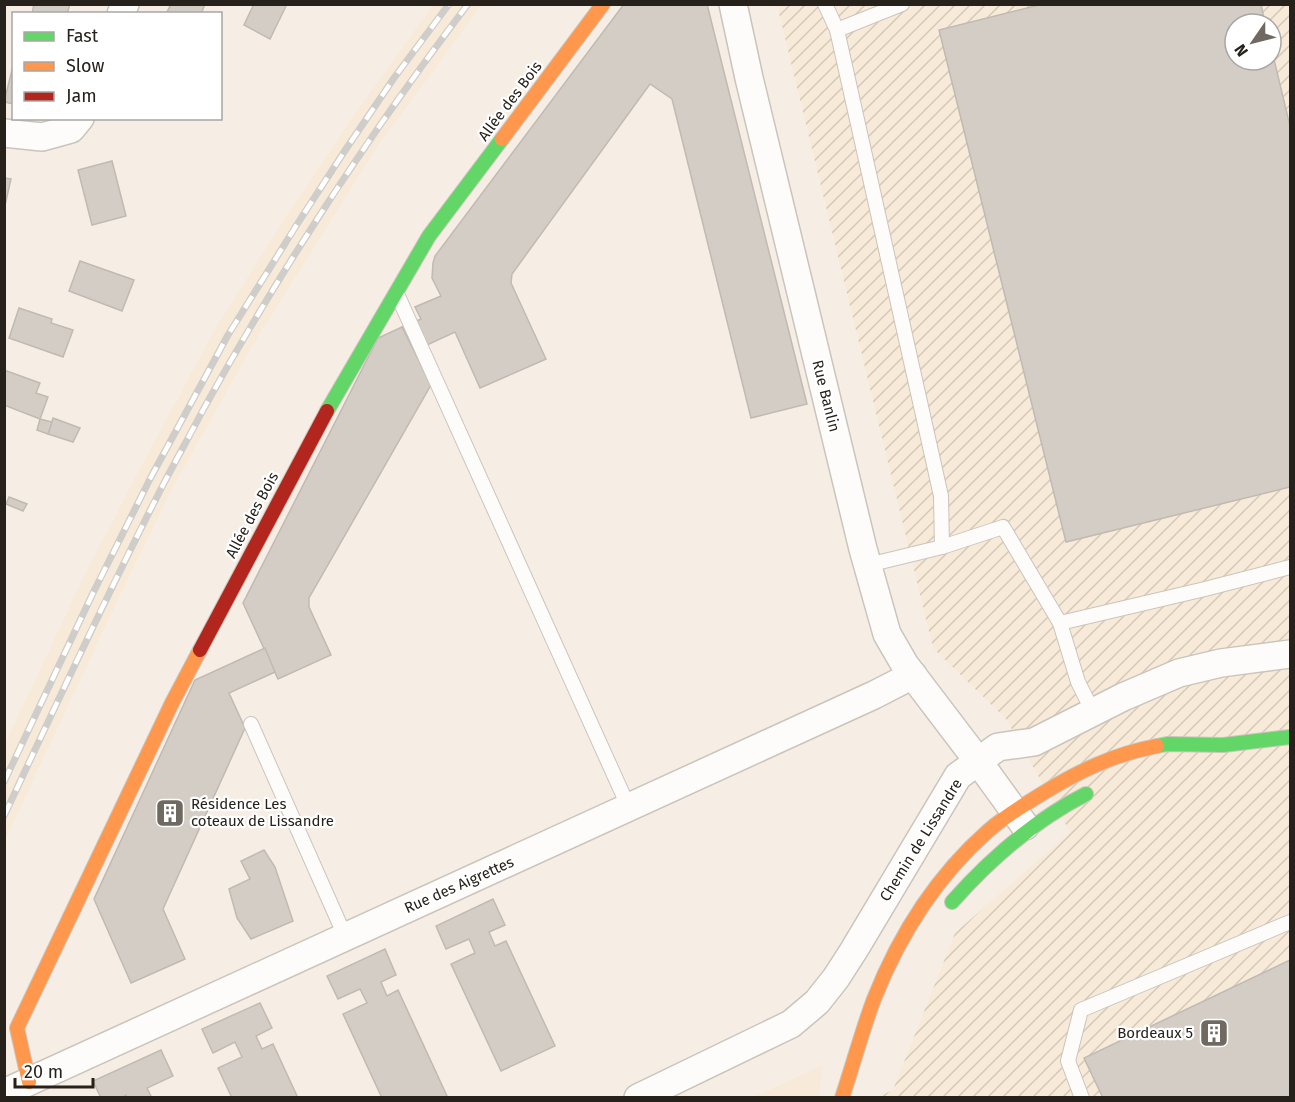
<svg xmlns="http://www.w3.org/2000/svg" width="1295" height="1102" viewBox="0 0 1295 1102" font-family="'Fira Sans',sans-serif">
<defs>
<pattern id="industrial-furrows" width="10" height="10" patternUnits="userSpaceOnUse" patternTransform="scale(1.5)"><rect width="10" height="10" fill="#f8ead8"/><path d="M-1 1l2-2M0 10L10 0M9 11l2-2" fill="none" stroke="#d4c8b9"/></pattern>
</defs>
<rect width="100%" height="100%" fill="#f6eee5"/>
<!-- industrial -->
<path fill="url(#industrial-furrows)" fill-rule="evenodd" d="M777 5H1290V1097H878L893 1090 955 933 1070 832 1006 719 933 648ZM1235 24H1271V60H1235Z"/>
<!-- built -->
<g fill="#f8ead8">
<polygon points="433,5 482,5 379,144 251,348 172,489 116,604 5,840 5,744 80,584 140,468 216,327 285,218 354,115"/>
<polygon points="823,1065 819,1097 753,1097"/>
</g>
<!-- building -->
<g fill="#d4cdc6" stroke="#c0bab3" stroke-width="1.5">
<polygon points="34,4 70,4 67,14 32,14"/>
<polygon points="171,4 205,4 201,14 166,14"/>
<polygon points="254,4 287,4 270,39 244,25"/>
<polygon points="624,4 707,4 807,404 751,418 672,99 650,84 512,274 511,283 546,359 480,388 455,332 414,351 402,327 421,319 415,307 441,296 432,278 433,263 435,256"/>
<polygon points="1043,4 1261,4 1265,24 1235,24 1235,60 1271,60 1271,47 1290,126 1290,487 1066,542 939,30"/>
<polygon points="14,62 14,104 4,102"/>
<polygon points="112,161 126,216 92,225 78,170"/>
<polygon points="4,178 11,179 4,210"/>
<polygon points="80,261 134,280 122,311 69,291"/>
<polygon points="19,308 52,319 51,323 73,330 63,357 9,338"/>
<polygon points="402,327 431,385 309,598 309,607 331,655 278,679 243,603 378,338"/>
<polygon points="4,370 40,383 36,393 48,397 40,419 4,405"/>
<polygon points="53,418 80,428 73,442 48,434"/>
<polygon points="40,419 52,422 48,434 37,430"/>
<polygon points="9,497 27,504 23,511 6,504"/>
<polygon points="265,648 275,672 229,693 245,728 163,909 185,959 131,983 94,899 195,680"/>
<polygon points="264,850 275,867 293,921 251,939 237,918 229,889 250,879 241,861"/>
<polygon points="493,899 505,925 489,932 495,946 506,941 555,1046 501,1071 451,964 475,953 469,939 446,949 436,926"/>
<polygon points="385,949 396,975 381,982 387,996 398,990 447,1096 444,1098 382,1098 343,1014 367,1003 360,989 338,999 327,976"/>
<polygon points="1290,960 1290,1098 1103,1098 1084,1058"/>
<polygon points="260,1003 272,1028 256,1036 262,1049 273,1044 298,1098 232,1098 218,1068 242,1057 235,1042 213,1053 202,1029"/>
<polygon points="161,1050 173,1076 147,1088 152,1098 127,1098 126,1095 121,1098 101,1098 93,1081"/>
</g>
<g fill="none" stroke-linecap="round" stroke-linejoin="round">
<!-- lane casing -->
<g stroke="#cac4bc" stroke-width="16">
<g id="lane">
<polyline points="825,4 837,30 941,496 942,547 868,565"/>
<polyline points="837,30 902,4"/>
<polyline points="397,294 629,808"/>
<polyline points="942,547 1003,527 1060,623 1078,682 1093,712"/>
<polyline points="1060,623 1205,589 1290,567"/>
<polyline points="251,724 345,936"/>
<polyline points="1082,1098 1068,1061 1081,1010 1290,922"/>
</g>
</g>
<!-- street casing -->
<g stroke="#cac4bc" stroke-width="30">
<g id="street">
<polyline points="733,4 749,78 863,549 887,634 905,665 978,761 1025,826"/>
<polyline points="121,14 125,4"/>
<polyline points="4,133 42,137 71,129 80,118"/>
<polyline points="4,1093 874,695 913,675"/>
<polyline points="638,1098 791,1024 817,1002 836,978 854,950 958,776 998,747 1034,742 1123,697 1179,673 1221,663 1290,654"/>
</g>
</g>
<!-- fast casing -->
<g stroke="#cac4bc" stroke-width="16">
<g id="fast">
<polyline points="327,411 429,236 502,139"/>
<polyline points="1157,746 1167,744 1223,745 1290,737"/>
<path d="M952 902C991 858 1033 821 1086 794"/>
</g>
</g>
<!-- slow casing -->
<g stroke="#cac4bc" stroke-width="16">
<g id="slow">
<polyline points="502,139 603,4"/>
<polyline points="29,1082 17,1028 172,703 200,650"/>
<path d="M842 1098C853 1065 862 1031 874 999 899 936 937 876 988 831 1004 817 1022 806 1040 795 1077 772 1114 754 1157 746"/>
</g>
</g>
<!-- jam casing -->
<g stroke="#cac4bc" stroke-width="16">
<polyline id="jam" points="200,650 327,411"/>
</g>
<!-- lane -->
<use href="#lane" stroke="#fefcfb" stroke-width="14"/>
<!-- street -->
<use href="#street" stroke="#fefcfb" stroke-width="27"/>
<!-- fast -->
<use href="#fast" stroke="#63d668" stroke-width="14"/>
<!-- slow -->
<use href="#slow" stroke="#ff974d" stroke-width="14"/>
<!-- jam -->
<use href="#jam" stroke="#b3261e" stroke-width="14"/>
<!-- rail casing -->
<g stroke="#cfcdca" stroke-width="7">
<g id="rail">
<polyline points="4,782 93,593 151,477 228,335 296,226 344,152 394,78 449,4"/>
<path d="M4 816C56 705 107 594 163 485 176 460 190 435 203 410 281 269 370 133 468 4"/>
</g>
</g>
<!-- rail -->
<use href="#rail" stroke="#fff" stroke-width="4.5" stroke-dasharray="14" stroke-linecap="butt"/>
</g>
<!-- icons -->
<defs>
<g id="building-square" transform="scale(1.5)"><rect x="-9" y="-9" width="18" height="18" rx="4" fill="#6f6962" stroke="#fff"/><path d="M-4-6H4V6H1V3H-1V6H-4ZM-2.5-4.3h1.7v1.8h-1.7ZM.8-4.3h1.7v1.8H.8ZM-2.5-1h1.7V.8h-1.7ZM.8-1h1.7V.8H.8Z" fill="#fff"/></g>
</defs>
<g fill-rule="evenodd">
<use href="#building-square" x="170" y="813"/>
<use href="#building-square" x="1214" y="1033"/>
</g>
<g text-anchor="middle" stroke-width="4.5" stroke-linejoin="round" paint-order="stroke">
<!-- street labels -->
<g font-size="15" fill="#26211b" stroke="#fff">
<text transform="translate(510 101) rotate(-53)" y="5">Allée des Bois</text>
<text transform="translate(826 396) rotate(76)" y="5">Rue Banlin</text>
<text transform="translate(252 515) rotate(-62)" y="5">Allée des Bois</text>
<text transform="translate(921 840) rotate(-58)" y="5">Chemin de Lissandre</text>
<text transform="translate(459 885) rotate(-24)" y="5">Rue des Aigrettes</text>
</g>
<!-- poi labels -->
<g font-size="15" fill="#26211b" stroke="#fff" text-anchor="start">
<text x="191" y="809">Résidence Les<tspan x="191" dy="17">coteaux de Lissandre</tspan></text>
<text x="1193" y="1038" text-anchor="end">Bordeaux 5</text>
</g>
</g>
<!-- border -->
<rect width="1295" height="1102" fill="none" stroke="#26211b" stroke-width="12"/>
<!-- legend -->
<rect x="12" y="12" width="210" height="108" fill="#ffffff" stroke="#a8a6a4" stroke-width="1.5"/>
<rect x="24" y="32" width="30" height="9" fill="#63d668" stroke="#a8a6a4" stroke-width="1.5"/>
<text x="66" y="42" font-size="18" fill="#26211b">Fast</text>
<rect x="24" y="62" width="30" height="9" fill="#ff974d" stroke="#a8a6a4" stroke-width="1.5"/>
<text x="66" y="72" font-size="18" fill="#26211b">Slow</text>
<rect x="24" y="92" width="30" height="9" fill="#b3261e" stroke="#a8a6a4" stroke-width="1.5"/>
<text x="66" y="102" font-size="18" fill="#26211b">Jam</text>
<!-- north arrow -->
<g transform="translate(1253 42) rotate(235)"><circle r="28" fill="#ffffff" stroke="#a8a6a4" stroke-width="1.5"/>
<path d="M0-4.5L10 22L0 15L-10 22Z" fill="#6f6962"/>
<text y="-9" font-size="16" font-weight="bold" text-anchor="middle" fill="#26211b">N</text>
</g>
<!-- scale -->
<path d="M15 1078v9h78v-9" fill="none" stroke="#26211b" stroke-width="3"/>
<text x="24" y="1078" font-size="18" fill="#26211b" stroke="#ffffff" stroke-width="4.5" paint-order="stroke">20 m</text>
</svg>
